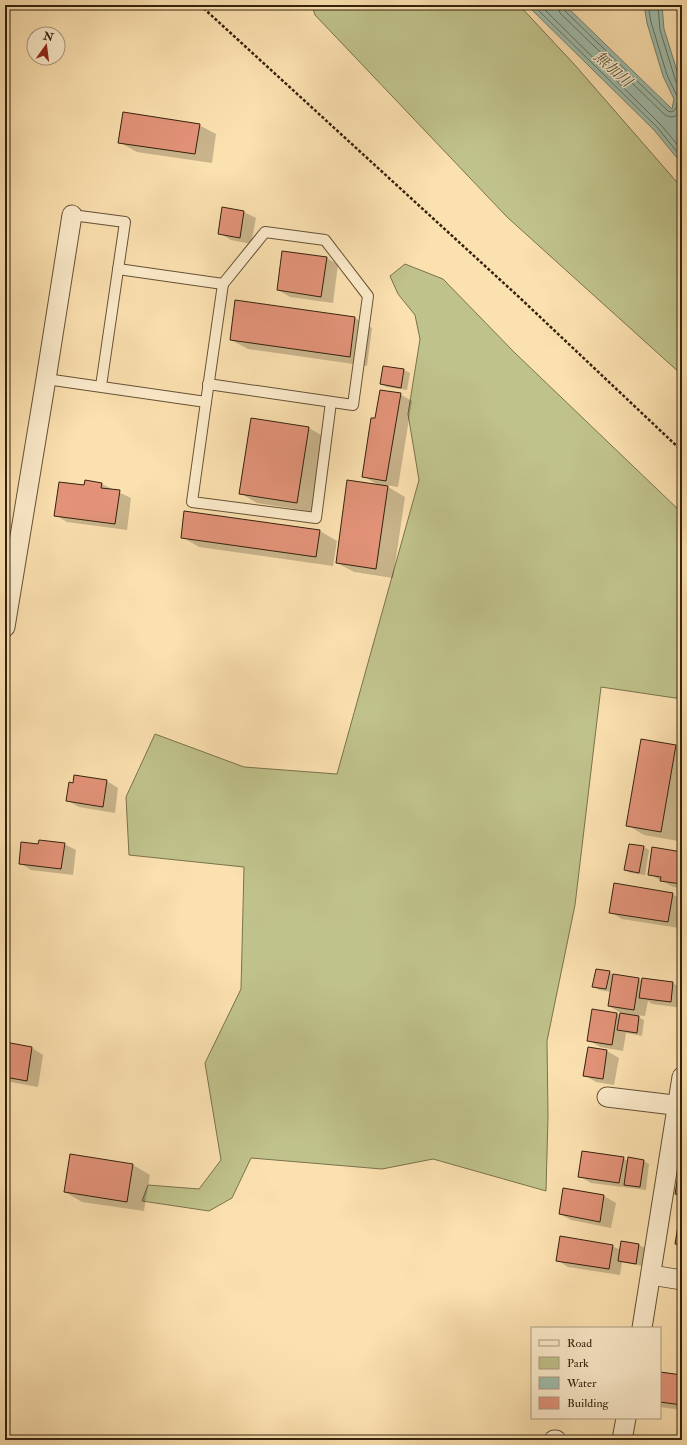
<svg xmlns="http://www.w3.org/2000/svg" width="687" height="1445" viewBox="0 0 687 1445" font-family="'IM FELL Double Pica','Noto Serif JP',serif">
<rect width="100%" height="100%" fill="#fce1b0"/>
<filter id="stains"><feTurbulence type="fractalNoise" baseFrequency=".005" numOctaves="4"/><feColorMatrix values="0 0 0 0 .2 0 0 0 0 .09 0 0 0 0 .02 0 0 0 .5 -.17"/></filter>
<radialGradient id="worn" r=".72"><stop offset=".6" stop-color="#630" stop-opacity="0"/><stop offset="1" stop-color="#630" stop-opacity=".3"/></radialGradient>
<!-- green -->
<g fill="#c0c28b" stroke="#7a724c">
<polygon points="312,5 519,5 574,64 682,188 682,375 507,217 315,15"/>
<polygon points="676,5 682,5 682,33"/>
<polygon points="405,264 443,279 514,352 682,513 682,699 601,687 575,905 547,1041 548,1116 546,1191 433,1159 382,1169 251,1158 232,1198 209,1211 142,1201 148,1185 199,1189 221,1160 205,1063 241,989 244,867 129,855 126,797 155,734 244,767 337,774 419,480 408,414 420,339 415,315 398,294 390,276"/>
</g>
<!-- water -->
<polygon fill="#9fbdad" stroke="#747f6d" points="527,5 565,5 672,109 674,99 663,76 647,23 644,5 662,5 664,29 682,87 682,164 654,130"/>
<!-- shadow -->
<g fill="#0003">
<polygon points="199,125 216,134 212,163 137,152 119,142"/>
<polygon points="223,208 244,212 256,218 251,244 231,240 219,233"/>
<polygon points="327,258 338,265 333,303 290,297 278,290"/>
<polygon points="236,301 355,318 372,328 367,366 248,349 231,340"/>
<polygon points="384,367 404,370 410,373 407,390 387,387 381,384"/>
<polygon points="400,394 412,401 398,487 385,485 405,497 393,578 354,572 337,563 378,485 363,476 376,420"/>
<polygon points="309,428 326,438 314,512 257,503 240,493"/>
<polygon points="102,484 131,498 127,530 67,522 55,515 85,486"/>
<polygon points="320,531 337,541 333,566 199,547 182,537"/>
<polygon points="676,746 682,750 682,818 678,841 644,835 627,825"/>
<polygon points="107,781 118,788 115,813 79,807 68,801 74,784"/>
<polygon points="64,844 76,850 73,875 31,870 20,863 39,845"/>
<polygon points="644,847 649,850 645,875 631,873 625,870"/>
<polygon points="682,853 682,888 673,887 649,874"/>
<polygon points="672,894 682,900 682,912 679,928 622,919 610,912"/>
<polygon points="609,972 614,975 639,979 643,982 643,979 673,983 682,989 682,1008 652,1004 648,1001 645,1016 635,1015 644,1020 642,1036 626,1033 623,1051 600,1047 588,1040 617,1013 620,1016 621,1013 609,1006 611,992 599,990 594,987"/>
<polygon points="5,1043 32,1048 43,1055 38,1087 5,1081"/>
<polygon points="589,1048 607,1051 619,1058 614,1085 596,1082 584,1075"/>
<polygon points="623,1158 629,1162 644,1161 649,1164 646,1190 591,1183 579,1176"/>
<polygon points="133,1165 150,1175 144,1211 82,1202 65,1192"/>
<polygon points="564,1189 604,1196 616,1203 611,1228 571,1220 560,1214"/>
<polygon points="622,1242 639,1245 645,1248 642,1266 622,1262 620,1275 568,1267 557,1260 612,1246 621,1250"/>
<polygon points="660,1373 682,1376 682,1410 660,1407"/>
</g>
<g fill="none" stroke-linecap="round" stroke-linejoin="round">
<!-- shore -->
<g stroke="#69705d" stroke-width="1">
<polyline points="533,5 657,127 682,158"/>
<polyline points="540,5 660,124 682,150"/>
<path d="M558 5 560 13 665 115C675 120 680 114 682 105"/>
<polyline points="563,5 564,10 668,111 672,112 676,109 678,98 667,75 651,22 648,5"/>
<polyline points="658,5 660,30 676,82 678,84 682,85"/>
</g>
</g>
<!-- building -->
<g fill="#e39379" stroke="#33220d">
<polygon points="123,112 200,124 195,154 118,143"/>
<polygon points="222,207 244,211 240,238 218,234"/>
<polygon points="282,251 327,257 321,297 277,290"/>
<polygon points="235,300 355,317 350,357 230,340"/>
<polygon points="383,366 404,369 401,388 380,384"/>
<polygon points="380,390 401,393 386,481 362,477 371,418 375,418"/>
<polygon points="251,418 309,427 297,503 239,494"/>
<polygon points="85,480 102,483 101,488 120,490 115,524 54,516 59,482 84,485"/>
<polygon points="347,480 388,486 376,569 336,563"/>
<polygon points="184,511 320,530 316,557 181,538"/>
<polygon points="641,739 676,745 661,832 626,826"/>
<polygon points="74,775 107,780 103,807 66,801 69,782 73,783"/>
<polygon points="39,840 65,843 61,869 19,864 21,842 38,844"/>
<polygon points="629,844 644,846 639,873 624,870"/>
<polygon points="652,847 682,852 682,884 660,881 661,877 648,875"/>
<polygon points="614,883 673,893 668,922 609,913"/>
<polygon points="596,969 610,971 606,989 592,987"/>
<polygon points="613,974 639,978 634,1010 608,1006"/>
<polygon points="642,978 673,982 671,1002 639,998"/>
<polygon points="592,1009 617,1013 612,1045 587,1041"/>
<polygon points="620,1013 639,1016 637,1033 617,1030"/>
<polygon points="5,1042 32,1047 27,1081 5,1077"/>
<polygon points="588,1047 607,1050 603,1079 583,1076"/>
<polygon points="582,1151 624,1157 619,1183 578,1177"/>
<polygon points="70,1154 133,1164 127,1202 64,1192"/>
<polygon points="628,1157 644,1160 640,1187 624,1185"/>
<polygon points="680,1164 682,1164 682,1195 675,1194"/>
<polygon points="563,1188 604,1195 600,1222 559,1214"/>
<polygon points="680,1214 682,1215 682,1245 675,1244"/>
<polygon points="560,1236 613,1245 609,1269 556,1261"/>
<polygon points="621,1241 639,1244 636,1264 618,1261"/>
<polygon points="660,1372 682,1375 682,1405 660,1402"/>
</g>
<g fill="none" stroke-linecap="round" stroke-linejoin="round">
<!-- service casing -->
<g stroke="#655236" stroke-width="12">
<g id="service">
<polyline points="72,215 125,222 101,386"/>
<polyline points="46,379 206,402 223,284 118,269"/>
<polyline points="208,384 353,405 368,296 325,240 265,232 223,284"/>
<polyline points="206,402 192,502 316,518 331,402"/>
</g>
</g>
<!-- minor casing -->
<g stroke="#655236" stroke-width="21">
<g id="minor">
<polyline points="5,627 46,379 72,215"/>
<polyline points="607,1097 682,1106"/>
<polyline points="651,1275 682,1280"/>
<polyline points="642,1328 682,1077"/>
<polyline points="554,1440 556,1440"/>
<polyline points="622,1440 626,1418"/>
</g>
</g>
<!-- path -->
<polyline stroke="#33220d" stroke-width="2.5" stroke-dasharray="3 2" stroke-linecap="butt" points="200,5 520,298 682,451"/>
<!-- service -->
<use href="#service" stroke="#fdeccc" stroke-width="10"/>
<!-- minor -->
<use href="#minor" stroke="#fdeccc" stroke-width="19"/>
</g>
<g text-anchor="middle" stroke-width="3" stroke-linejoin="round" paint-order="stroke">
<!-- water labels -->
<g font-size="15" font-style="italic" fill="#53503d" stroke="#fdeccc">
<text transform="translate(613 69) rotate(42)" y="5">無加川</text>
</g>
</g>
<!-- margin -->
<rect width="687" height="1445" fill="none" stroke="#fce1b0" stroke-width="20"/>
<rect x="6" y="6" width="675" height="1433" fill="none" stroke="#33220d" stroke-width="2"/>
<rect x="10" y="10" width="667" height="1425" fill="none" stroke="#33220d"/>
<!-- legend -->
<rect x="531" y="1327" width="130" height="92" fill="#fdeccc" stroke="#ac9b80"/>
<rect x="539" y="1340" width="20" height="6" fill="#fdeccc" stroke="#ac9b80"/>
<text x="567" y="1347" font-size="12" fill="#33220d">Road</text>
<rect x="539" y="1357" width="20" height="12" fill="#c0c28b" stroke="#ac9b80"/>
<text x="567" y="1367" font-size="12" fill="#33220d">Park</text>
<rect x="539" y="1377" width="20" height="12" fill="#9fbdad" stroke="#ac9b80"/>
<text x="567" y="1387" font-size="12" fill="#33220d">Water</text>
<rect x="539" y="1397" width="20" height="12" fill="#e39379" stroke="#ac9b80"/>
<text x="567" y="1407" font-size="12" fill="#33220d">Building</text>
<!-- north arrow -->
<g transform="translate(46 46) rotate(14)"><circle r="19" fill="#fdeccc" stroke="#ac9b80"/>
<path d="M0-3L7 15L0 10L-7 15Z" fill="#8f2418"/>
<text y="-6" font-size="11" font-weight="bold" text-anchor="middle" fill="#33220d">N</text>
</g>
<rect width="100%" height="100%" filter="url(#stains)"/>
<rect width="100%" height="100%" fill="url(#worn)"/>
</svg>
